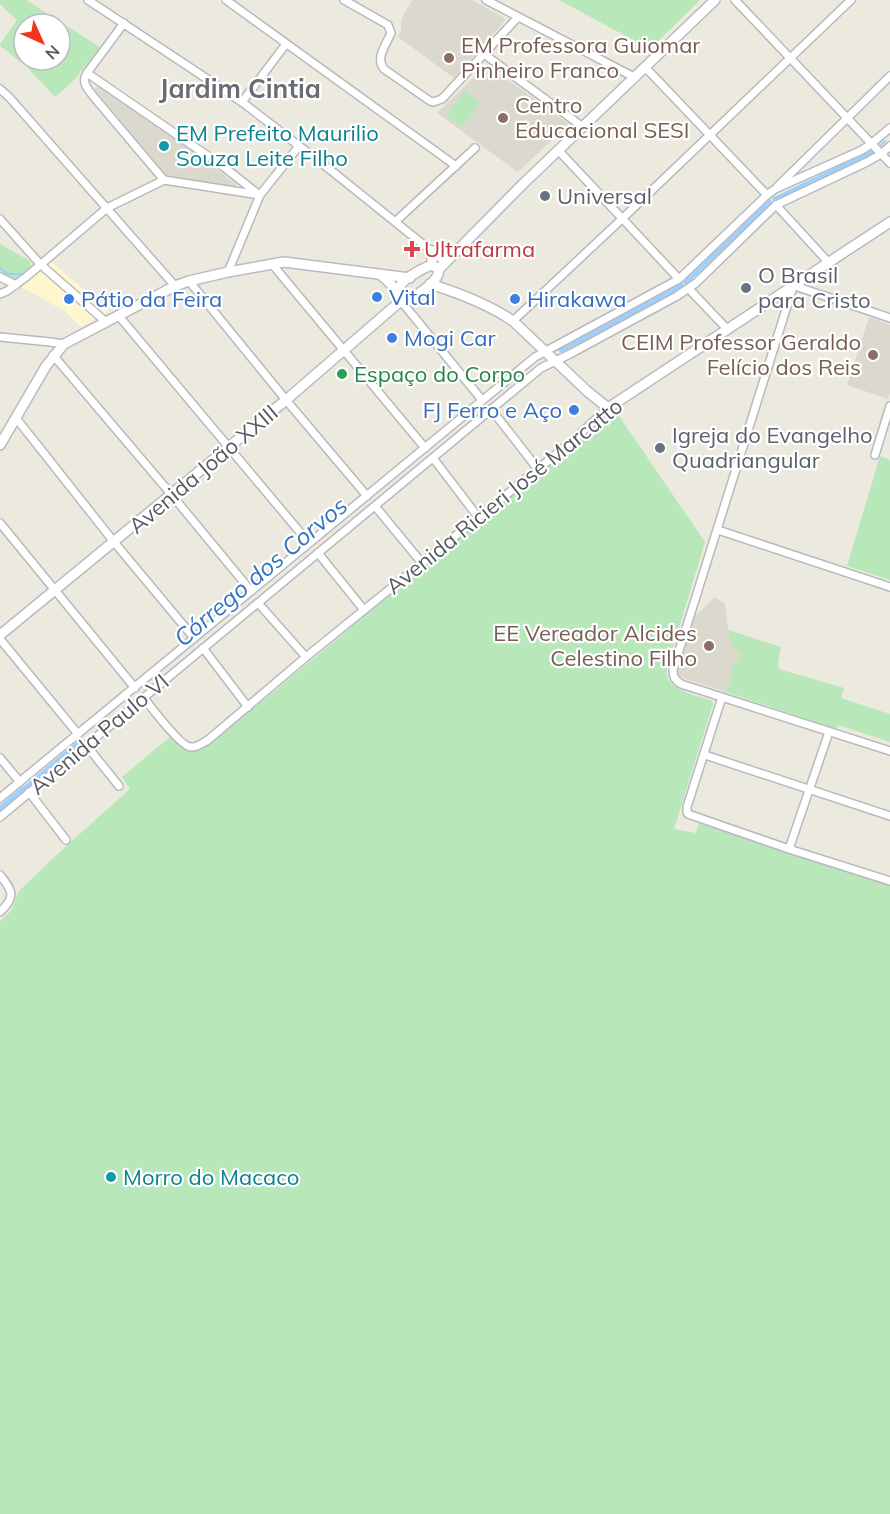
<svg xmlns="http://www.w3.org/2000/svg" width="890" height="1514" viewBox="0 0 890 1514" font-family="Mulish,sans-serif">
<rect width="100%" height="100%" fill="#eceade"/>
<!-- commercial -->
<polygon fill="#fff6d0" points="52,262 109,311 81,327 65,311 21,287"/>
<!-- education -->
<g fill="#dbd9cd">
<polygon points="412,0 472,0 504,18 505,21 454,78 398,37 401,30 401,20"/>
<polygon points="484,67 490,67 569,124 518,172 437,113"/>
<polygon points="98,86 202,157 237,185 236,186 169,178 95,90 95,88"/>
<polygon points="869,317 890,325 890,392 888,399 847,385"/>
<polygon points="715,597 725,604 729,635 734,648 741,655 731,669 732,678 726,692 683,678 679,677 677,673 694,617"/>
</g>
<!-- green -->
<g fill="#b8e7ba" fill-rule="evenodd">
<path d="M0 0H26L100 47 75 79 55 97 27 67 0 46V44L17 20 0 4ZM24 24H60V60H24Z"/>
<polygon points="559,0 700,0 650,49"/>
<polygon points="465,91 480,103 462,127 446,116"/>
<polygon points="0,244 30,261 31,265 30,270 16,280 0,275"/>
<path d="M617 413 705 542 668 665C667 668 666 672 667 675 670 691 699 696 712 701L713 704 674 829 696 833 699 823 890 886V1514H0V921L11 911 19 891 65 847 130 789 122 777 171 736C190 756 201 750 221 735L418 572 605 421Z"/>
<polygon points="880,456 890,460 890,580 847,566"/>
<path d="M728 630 781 647 778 663 779 669 844 688 841 698 890 714V742L838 725 836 729 726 692 732 678 731 669 741 655C733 648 729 642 728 630Z"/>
</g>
<!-- water -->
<g fill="#9bd0ff">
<polygon points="871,150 875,153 774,202 772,198"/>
<polygon points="770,199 773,203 686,285 683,282"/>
<polygon points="682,283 685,286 676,292 561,353 558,350"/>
<polygon points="80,739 83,742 0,811 0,805 23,786 26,788 24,786"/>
</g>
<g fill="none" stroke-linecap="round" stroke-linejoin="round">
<!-- stream -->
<g stroke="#9bd0ff" stroke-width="2">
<polyline points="881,145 885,141"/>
<polyline points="0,268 8,274 21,274"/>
</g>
<!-- street casing -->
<g stroke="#b7b9bf" stroke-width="10">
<g id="street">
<polyline points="88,0 242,102 333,172 445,262"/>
<polyline points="226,0 456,166"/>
<path d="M344 0 388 25 391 33C386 45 375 58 384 69L430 101 433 102 442 99 518 17"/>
<polyline points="486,0 634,77"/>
<polyline points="735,0 890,163"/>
<path d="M124 23 87 73C81 82 87 88 93 96L164 180"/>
<polyline points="484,54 583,127"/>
<polyline points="645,67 767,195"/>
<polyline points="87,73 224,167 258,194"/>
<polyline points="0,89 9,97 175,286"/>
<polyline points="242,102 286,44"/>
<polyline points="558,150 679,279"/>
<polyline points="778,186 890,76"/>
<polyline points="776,205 829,263"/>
<polyline points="0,219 40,264 106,322"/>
<polyline points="396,221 475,148"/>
<polyline points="272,264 425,448"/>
<polyline points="228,272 260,195 299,146"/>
<polyline points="0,277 16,285"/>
<polyline points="189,281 286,400 367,496"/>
<polyline points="795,286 890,318"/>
<path d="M793 287 673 670C673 677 675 680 681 684L890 751"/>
<polyline points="689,289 728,330"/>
<polyline points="0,294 7,291 26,277 107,208 164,180 260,195"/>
<polyline points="401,301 482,400"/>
<polyline points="118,315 309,543"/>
<polyline points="513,321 623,218 851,0"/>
<polyline points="0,337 50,342 64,344"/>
<polyline points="53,355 171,494 251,591"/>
<polyline points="491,409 537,468"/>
<polyline points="16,418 114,542 194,638"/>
<polyline points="875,455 890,406"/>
<polyline points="433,458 478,517"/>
<polyline points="375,506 421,562"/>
<polyline points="0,523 135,688"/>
<polyline points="718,530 890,587"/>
<polyline points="318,553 364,610"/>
<polyline points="258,603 306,657"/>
<polyline points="0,639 78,734"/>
<polyline points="203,648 248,707"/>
<polyline points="722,697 687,807 687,812 688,814 789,849 890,881"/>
<path d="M144 698C151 707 181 747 191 747 196 748 204 742 208 740L306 657 570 443 608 408"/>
<polyline points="86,745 119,786"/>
<polyline points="705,755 890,816"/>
<polyline points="0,758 20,782"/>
<polyline points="29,792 66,840"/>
<polyline points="0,798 535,357 679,279 767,195 775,189 862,150 871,144 890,128"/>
<polyline points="0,817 541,368 570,354 677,296 696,283 776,205 867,162 881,154 890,146"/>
<polyline points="789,849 829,732"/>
<path d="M0 875C13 891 16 897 0 912"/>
</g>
</g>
<!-- secondary casing -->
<g stroke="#b7bbc2" stroke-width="12">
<g id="secondary">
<polyline points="432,251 432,265"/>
<polyline points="439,269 522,185 715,0"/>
<path d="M381 275C390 283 396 288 400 298L408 300 412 299C421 291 439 282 439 269L432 265C425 267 407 277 402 283 400 286 399 289 398 292"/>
<path d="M430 284C459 293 488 304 513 321L587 391 608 408 890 222"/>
<polyline points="0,445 46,366 64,344 175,286 189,281 228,272 284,262 410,278"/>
<polyline points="0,635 286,400 403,299"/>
</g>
</g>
<!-- street -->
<use href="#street" stroke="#fff" stroke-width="7"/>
<!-- secondary -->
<use href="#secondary" stroke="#fff" stroke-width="9"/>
</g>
<!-- markers -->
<g fill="#8d6e63" stroke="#fff" stroke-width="2">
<circle cx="449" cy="58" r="6"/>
<circle cx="503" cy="118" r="6"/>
<circle cx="873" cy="355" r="6"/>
<circle cx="709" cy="646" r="6"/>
</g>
<g fill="#0f9aa8" stroke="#fff" stroke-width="2">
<circle cx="164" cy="146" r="6"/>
<circle cx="111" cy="1177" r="6"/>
</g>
<g fill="#6b7280" stroke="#fff" stroke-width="2">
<circle cx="545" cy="196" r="6"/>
<circle cx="746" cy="288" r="6"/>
<circle cx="660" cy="448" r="6"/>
</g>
<path fill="#e0444e" stroke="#fff" stroke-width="2" d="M409 240h6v6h6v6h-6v6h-6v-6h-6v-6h6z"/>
<g fill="#3f7fe0" stroke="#fff" stroke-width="2">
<circle cx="377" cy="297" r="6"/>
<circle cx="69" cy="299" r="6"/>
<circle cx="515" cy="299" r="6"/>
<circle cx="392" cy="338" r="6"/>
<circle cx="574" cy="410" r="6"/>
</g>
<circle fill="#2e9e5b" stroke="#fff" stroke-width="2" cx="342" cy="374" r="6"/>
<g text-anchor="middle" stroke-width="4.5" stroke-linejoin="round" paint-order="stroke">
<!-- education labels -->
<g font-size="22" fill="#785e54" stroke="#fff" text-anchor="start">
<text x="461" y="53">EM Professora Guiomar<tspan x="461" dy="25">Pinheiro Franco</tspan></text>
<text x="515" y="113">Centro<tspan x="515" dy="25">Educacional SESI</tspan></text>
<text x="861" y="350" text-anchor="end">CEIM Professor Geraldo<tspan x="861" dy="25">Felício dos Reis</tspan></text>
<text x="697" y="641" text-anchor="end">EE Vereador Alcides<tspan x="697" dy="25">Celestino Filho</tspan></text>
</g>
<!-- culture labels -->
<g font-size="22" fill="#0d838f" stroke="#fff" text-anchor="start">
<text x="176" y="141">EM Prefeito Maurilio<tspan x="176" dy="25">Souza Leite Filho</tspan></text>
<text x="123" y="1185">Morro do Macaco</text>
</g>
<!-- worship labels -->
<g font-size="22" fill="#5b616d" stroke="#fff" text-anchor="start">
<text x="557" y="204">Universal</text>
<text x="758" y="283">O Brasil<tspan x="758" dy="25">para Cristo</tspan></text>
<text x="672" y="443">Igreja do Evangelho<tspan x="672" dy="25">Quadriangular</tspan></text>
</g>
<!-- health labels -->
<g font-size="22" fill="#be3a42" stroke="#fff" text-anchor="start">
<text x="424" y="257">Ultrafarma</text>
</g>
<!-- shop labels -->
<g font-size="22" fill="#366cbe" stroke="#fff" text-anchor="start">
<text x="389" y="305">Vital</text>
<text x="81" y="307">Pátio da Feira</text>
<text x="527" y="307">Hirakawa</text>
<text x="404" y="346">Mogi Car</text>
<text x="562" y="418" text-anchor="end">FJ Ferro e Aço</text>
</g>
<!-- leisure labels -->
<g font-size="22" fill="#27864d" stroke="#fff" text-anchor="start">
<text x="354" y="382">Espaço do Corpo</text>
</g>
<!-- street labels -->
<g font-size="22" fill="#575b61" stroke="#fff">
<text transform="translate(203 469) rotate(-40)" y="8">Avenida João XXIII</text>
<text transform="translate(504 496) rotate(-39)" y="8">Avenida Ricieri José Marcatto</text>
<text transform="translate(99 734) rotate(-40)" y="8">Avenida Paulo VI</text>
</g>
<!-- water labels -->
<g font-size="24" font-style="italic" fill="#3474c1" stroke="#fff">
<text transform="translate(261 572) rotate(-40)" y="8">Córrego dos Corvos</text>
</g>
<!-- quarter labels -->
<g font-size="26" font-weight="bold" fill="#686d73" stroke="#fff">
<text x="240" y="98">Jardim Cintia</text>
</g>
</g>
<!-- north arrow -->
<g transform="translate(42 42) rotate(135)"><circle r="28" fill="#ffffff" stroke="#bcbdc0" stroke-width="1.5"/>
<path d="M0-4.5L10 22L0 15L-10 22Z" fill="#f5341b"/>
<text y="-9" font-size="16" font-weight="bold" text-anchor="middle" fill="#575b61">N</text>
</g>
</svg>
